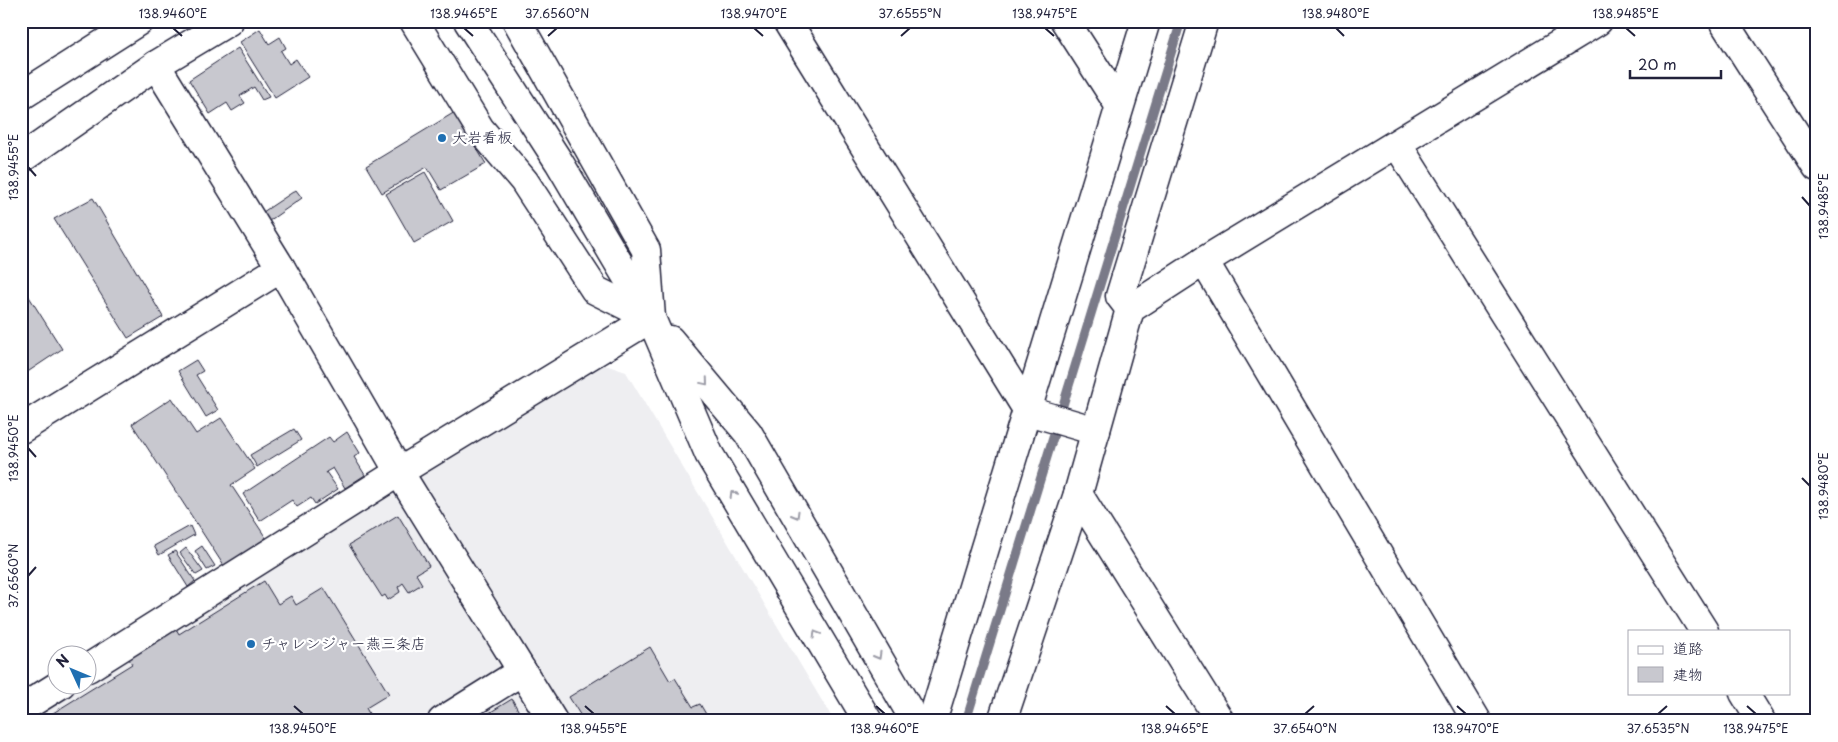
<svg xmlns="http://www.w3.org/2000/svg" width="1838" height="742" viewBox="0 0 1838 742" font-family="'Playpen Sans','Klee One',sans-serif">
<rect width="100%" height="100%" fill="#fff"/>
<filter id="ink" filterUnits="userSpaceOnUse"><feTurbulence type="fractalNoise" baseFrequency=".02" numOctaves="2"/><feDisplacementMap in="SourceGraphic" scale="10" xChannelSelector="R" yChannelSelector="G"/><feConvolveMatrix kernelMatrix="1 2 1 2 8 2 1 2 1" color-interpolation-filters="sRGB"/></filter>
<g filter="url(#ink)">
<!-- built -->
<polygon fill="#eeeef1" points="602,364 626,372 834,721 24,721 83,685 88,684 88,682"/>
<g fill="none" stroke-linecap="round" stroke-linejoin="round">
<!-- stream -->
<polyline stroke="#7a7a88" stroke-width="9" points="966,721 1181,21"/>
</g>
<!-- building -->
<g fill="#c8c8cf" stroke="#22223b">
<polygon points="260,29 269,44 280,37 286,48 281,51 289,64 296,59 308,77 275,98 240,42"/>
<polygon points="238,48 269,97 262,100 254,87 240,96 245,103 232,111 227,103 210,114 189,80"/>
<polygon points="455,112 486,164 441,190 427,167 382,193 366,166"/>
<polygon points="425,172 453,221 414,243 386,194"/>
<polygon points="296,190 302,198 269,221 263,212"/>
<polygon points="93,198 163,317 128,338 54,219"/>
<polygon points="21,284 62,349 26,373 21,366"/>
<polygon points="196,360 203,371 196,375 218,410 206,417 178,371"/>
<polygon points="172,398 196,434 221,418 255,469 231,485 266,538 224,566 132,424"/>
<polygon points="294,429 301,440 257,467 250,455"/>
<polygon points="347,432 360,453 354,457 365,475 345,488 333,468 326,472 338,489 315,504 311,498 297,507 292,500 260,521 243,494 329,437 333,442"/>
<polygon points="398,515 429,566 416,574 422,584 409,592 403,583 398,587 400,592 388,600 385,595 382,597 349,545"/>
<polygon points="190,526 194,535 159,555 154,546"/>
<polygon points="202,546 215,566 207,570 195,551"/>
<polygon points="186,548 203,571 196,575 180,553"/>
<polygon points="175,551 195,581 188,587 168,555"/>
<polygon points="264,581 278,604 291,596 296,605 324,588 389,694 366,708 373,721 21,721 39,708 45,718 132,664 126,654 174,625 179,634"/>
<polygon points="650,647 670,681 675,678 693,707 700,704 710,721 584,721 569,697"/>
<polygon points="512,699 524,721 476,721"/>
</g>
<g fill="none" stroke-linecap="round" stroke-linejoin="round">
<!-- street casing -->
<g stroke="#22223b" stroke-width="31">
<g id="street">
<polyline points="414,21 480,129 524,181 595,290 651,318"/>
<polyline points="517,21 646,250 651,318"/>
<polyline points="787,21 1028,411 1096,431"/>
<polyline points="1065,21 1119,105"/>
<polyline points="1723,21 1817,167"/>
<polyline points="156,65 281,268 399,472 553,721"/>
<polyline points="1397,144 1704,631"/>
<polyline points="21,159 156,65 229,21"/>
<polyline points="1204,261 1477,721"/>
<polyline points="1130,309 1120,296 1204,21"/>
<polyline points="21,429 281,268"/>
<polyline points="1078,494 1220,721"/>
<polyline points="88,668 399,472 651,318"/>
<polyline points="1744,693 1761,721"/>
<polyline points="21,709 61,684"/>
<polyline points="442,721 522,671"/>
<polyline points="932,721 1146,21"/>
<polyline points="1002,721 1078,494 1130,309 1204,261 1598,21"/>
</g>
</g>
<!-- secondary casing -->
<g stroke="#22223b" stroke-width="31">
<g id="secondary">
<polyline points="468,21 559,162 651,318 709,454 868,721"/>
<polyline points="21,96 139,21"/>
<polyline points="670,340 748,433 915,721"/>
</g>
</g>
<!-- street -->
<use href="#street" stroke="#fff" stroke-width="28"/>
<!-- secondary -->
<use href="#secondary" stroke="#fff" stroke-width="28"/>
</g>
<!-- one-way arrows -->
<defs><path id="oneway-chevron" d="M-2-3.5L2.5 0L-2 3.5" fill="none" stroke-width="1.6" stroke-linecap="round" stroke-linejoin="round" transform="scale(1.25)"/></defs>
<g stroke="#9c9ca7">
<use href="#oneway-chevron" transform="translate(705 382) rotate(50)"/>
<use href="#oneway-chevron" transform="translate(733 494) rotate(-121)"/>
<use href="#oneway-chevron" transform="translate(796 515) rotate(60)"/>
<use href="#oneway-chevron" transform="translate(816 634) rotate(-121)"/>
<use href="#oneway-chevron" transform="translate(878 656) rotate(60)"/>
</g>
</g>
<!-- ticks -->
<path fill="none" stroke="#22223b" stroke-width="2" d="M173 28 182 36M464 28 473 36M754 28 763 36M1045 28 1054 36M1336 28 1344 36M1626 28 1635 36M548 36 557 28M901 36 910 28M28 167 36 176M1802 197 1810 206M28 448 36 457M1802 478 1810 486M28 576 36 567M294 706 303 714M585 706 594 714M876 706 885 714M1166 706 1175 714M1457 706 1466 714M1747 706 1756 714M1305 714 1314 706M1658 714 1667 706"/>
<!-- markers -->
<g fill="#1f6fb2" stroke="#fff" stroke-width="2">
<circle cx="442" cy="138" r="5"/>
<circle cx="251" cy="644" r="5"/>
</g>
<g text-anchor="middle" stroke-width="4.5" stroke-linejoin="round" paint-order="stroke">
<!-- poi labels -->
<g font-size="15" fill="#22223b" stroke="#fff" text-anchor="start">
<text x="452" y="143">大岩看板</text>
<text x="261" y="649">チャレンジャー燕三条店</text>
</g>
</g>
<!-- margin -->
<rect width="1838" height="742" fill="none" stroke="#fff" stroke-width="55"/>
<!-- legend -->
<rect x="1628" y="630" width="162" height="65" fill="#ffffff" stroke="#a7a7b1"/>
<rect x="1638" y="646" width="25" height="8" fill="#ffffff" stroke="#a7a7b1"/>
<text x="1673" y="654" font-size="15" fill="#22223b">道路</text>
<rect x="1638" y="667" width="25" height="15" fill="#c8c8cf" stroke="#a7a7b1"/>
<text x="1673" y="680" font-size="15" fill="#22223b">建物</text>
<!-- north arrow -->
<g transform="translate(72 670) rotate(314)"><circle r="24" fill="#ffffff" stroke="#a7a7b1"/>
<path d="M0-4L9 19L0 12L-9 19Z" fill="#1f6fb2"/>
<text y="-8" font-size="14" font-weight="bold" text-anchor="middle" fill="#22223b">N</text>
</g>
<!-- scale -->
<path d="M1630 70v8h91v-8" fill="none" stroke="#22223b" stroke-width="2.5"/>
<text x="1638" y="70" font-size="15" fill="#22223b" stroke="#ffffff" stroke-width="4" paint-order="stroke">20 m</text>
<rect x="28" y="28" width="1782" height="686" fill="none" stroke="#22223b" stroke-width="2"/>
<g font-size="12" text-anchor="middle" fill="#22223b">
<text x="173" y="18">138.9460°E</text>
<text x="464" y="18">138.9465°E</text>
<text x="557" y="18">37.6560°N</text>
<text x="754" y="18">138.9470°E</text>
<text x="910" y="18">37.6555°N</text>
<text x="1045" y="18">138.9475°E</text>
<text x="1336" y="18">138.9480°E</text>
<text x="1626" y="18">138.9485°E</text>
<text transform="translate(14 167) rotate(-90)" y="4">138.9455°E</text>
<text transform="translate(1824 206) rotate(-90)" y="4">138.9485°E</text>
<text transform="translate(14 448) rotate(-90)" y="4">138.9450°E</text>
<text transform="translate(1824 486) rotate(-90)" y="4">138.9480°E</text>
<text transform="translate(14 576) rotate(-90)" y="4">37.6560°N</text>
<text x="303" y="733">138.9450°E</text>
<text x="594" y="733">138.9455°E</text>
<text x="885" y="733">138.9460°E</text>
<text x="1175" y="733">138.9465°E</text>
<text x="1305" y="733">37.6540°N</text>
<text x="1466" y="733">138.9470°E</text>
<text x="1658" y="733">37.6535°N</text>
<text x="1756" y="733">138.9475°E</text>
</g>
</svg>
